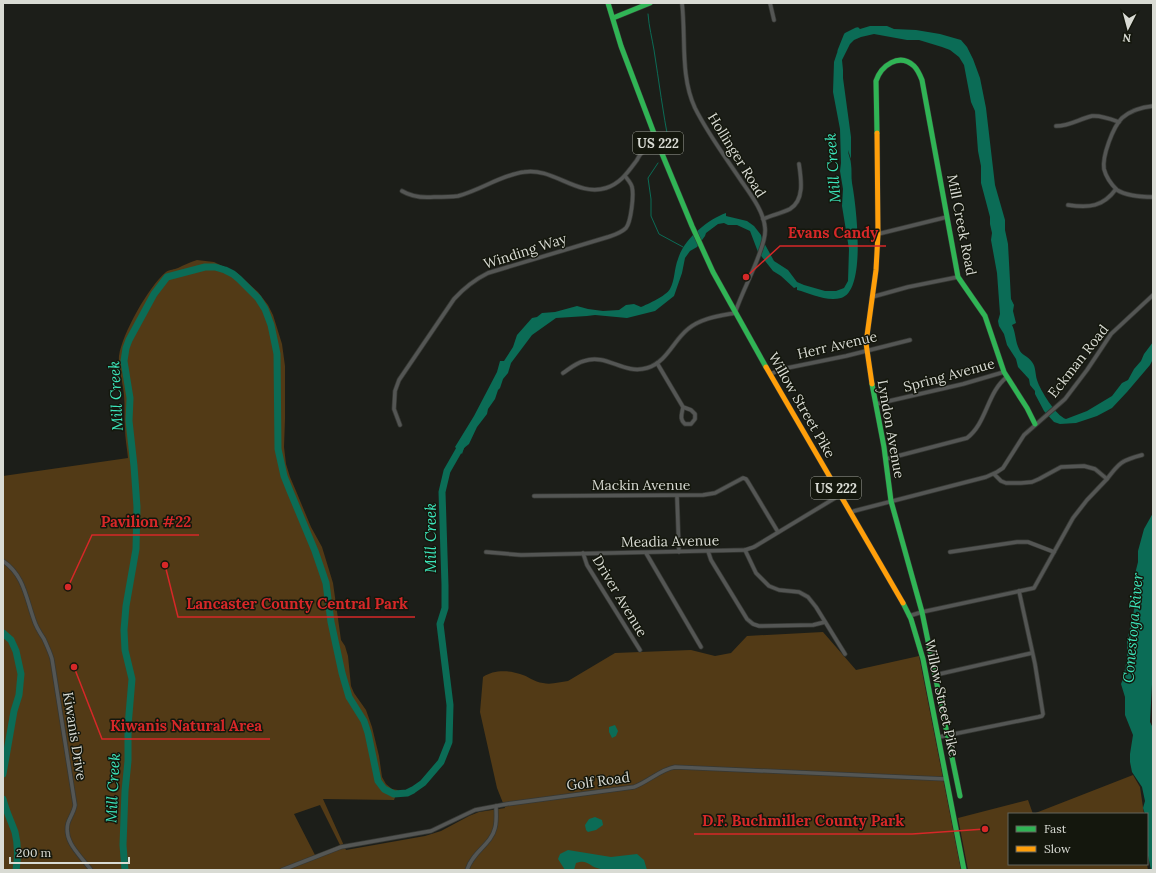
<svg xmlns="http://www.w3.org/2000/svg" width="1156" height="873" viewBox="0 0 1156 873" font-family="Lora,serif">
<rect width="100%" height="100%" fill="#1c1e19"/>
<!-- green -->
<g fill="#523a16" fill-rule="evenodd">
<path d="M197 260 214 262 237 273 258 292 268 305 273 315 282 344 285 366V419L284 447 286 464 290 477 296 491 311 527 322 547 333 583 341 640 345 646 348 656 351 686 354 693 366 710 372 727 379 756 382 777 386 784 392 789 398 790 394 800 323 799 346 850 425 836 441 831 469 816 479 812 505 808 497 788 480 712 483 677C493 670 508 670 520 674 528 676 534 682 543 683 551 685 560 682 568 681L615 653 691 650 715 656 731 653 747 636 823 632 856 670 919 656 961 870H3V476L128 458C127 448 125 438 125 428 124 417 125 406 124 395 123 382 118 368 119 356 122 334 149 286 166 272 170 269 174 270 178 268 184 265 190 262 197 260ZM320 805 340 845 315 855 294 814Z"/>
<polygon points="1133,775 1140,787 1144,814 1009,814 1009,864 1147,864 1148,870 968,870 958,818 1028,800 1033,814"/>
</g>
<!-- water -->
<g fill="#0b6c56">
<path d="M870 26H887L894 29 916 30 940 34 961 40 967 47 973 59 980 78 986 108 995 185 1005 220V230L1008 244 1011 299 1014 305 1013 311 1016 323 1012 325C1016 333 1015 341 1019 349 1021 355 1028 356 1032 362 1036 367 1035 374 1037 380 1040 390 1056 416 1066 419L1087 411 1112 396 1122 383 1128 380 1134 369 1141 361 1144 354 1153 342V359L1150 365 1127 392 1112 408 1097 416 1076 423 1060 424 1054 422 1044 411 1035 394V391L1030 385 1029 379 1018 367 1016 359 1007 345 1004 334 999 326 998 321 1000 314 997 273 991 240 992 233 990 224V217L981 183V166L978 151 975 111 971 102 964 65 959 57 950 50 942 47 919 40H907L874 34 861 37 854 40 850 44 842 60 843 70V78L851 137V159L848 150C848 155 851 159 851 164 852 170 851 177 852 183 856 204 867 291 841 298 826 302 810 293 797 290V287L794 288 781 276 773 271 758 252 750 231 737 225H728L724 223 718 224 706 233 705 236 697 247 690 251 685 258 682 273 674 296 655 311 627 318 595 315 587 316 556 318 532 335 511 363 508 373 503 379 500 388 498 390 495 399 488 409 487 414 477 427 469 444 464 448 462 454 455 447 474 416 497 372 500 361H504L513 347 517 335 532 318 537 317 542 313 555 312 577 306 588 309 603 311 619 310 626 305 634 304 641 307C648 304 666 296 670 289 675 280 674 269 678 259 684 239 707 220 726 213V216L747 221 754 226 761 235 762 239 774 261 788 270 797 282 804 285 825 291H836L844 288 848 281 849 249 842 206 843 189 840 171 841 163 840 129 833 92 834 62 837 53 850 32Z"/>
<polygon points="1153,513 1153,665 1150,722 1153,728 1153,870 1151,870 1147,851 1147,814 1145,814 1143,808 1145,801 1142,787 1132,772 1130,762 1130,754 1133,735 1125,715 1125,697 1121,684 1123,679 1127,659 1127,641 1134,610 1135,574 1138,562 1138,551 1144,529"/>
<polygon points="615,725 618,731 616,736 612,738 609,732 609,727"/>
<polygon points="595,817 602,820 603,825 596,830 588,832 586,830 585,825 589,819"/>
<path d="M568 850 611 857 637 854 644 860 647 870C631 870 612 873 597 868 588 865 587 859 576 863L574 870H565L558 859 560 854Z"/>
</g>
<g fill="none" stroke-linecap="round" stroke-linejoin="round">
<!-- stream -->
<g stroke="#0b6c56" stroke-width="1">
<path d="M648 14C649 27 652 38 654 50 659 82 663 113 669 144L667 153"/>
<polyline points="658,163 648,178 651,199 651,216 659,234 683,247"/>
</g>
<!-- river -->
<g stroke="#0b6c56" stroke-width="7">
<polyline points="841,51 847,36 857,31"/>
<polyline points="3,633 11,640 16,651 21,674 19,695 14,711 3,774"/>
<path d="M3 799C6 811 11 821 15 832 18 844 18 858 16 870"/>
<polyline points="125,870 123,845 125,791 128,761 128,726 132,679 125,650 124,630 126,606 136,549 137,507 134,466 129,421 130,398 124,361 126,348 129,340 154,294 167,277 205,267 215,267 225,270 233,274 239,279 258,298 265,309 271,325 275,344 277,354 278,449 284,476 290,491 315,551 326,583 331,622 342,673 349,697 364,721 368,733 378,781 384,789 394,794 407,793 413,790 423,783 441,762 449,742 450,705 440,624 445,608 445,585 442,492 447,471 463,443"/>
</g>
<!-- street casing -->
<g stroke="#363834" stroke-width="5">
<g id="street">
<polyline points="770,3 774,20"/>
<path d="M1153 106C1143 107 1130 111 1122 118 1113 127 1102 156 1104 169 1106 177 1112 185 1117 190 1127 196 1142 197 1153 197"/>
<path d="M1056 126C1070 126 1079 119 1092 116 1101 115 1111 119 1119 122"/>
<path d="M402 191C412 197 423 198 434 197 442 197 450 197 458 196 481 190 501 175 524 172 553 167 577 197 606 188 621 183 628 172 637 160 638 158 640 154 642 153 647 149 653 146 658 144"/>
<path d="M1068 205C1089 208 1103 207 1116 189"/>
<path d="M763 219C772 215 782 213 790 209 805 200 801 178 799 164"/>
<polyline points="878,234 947,217"/>
<polyline points="872,297 908,287 958,277"/>
<path d="M657 363 683 407 691 410 695 414V419L691 424H685C679 419 682 414 683 407"/>
<path d="M563 373C569 369 576 363 584 361 607 353 623 375 647 368 667 362 673 341 688 329 701 318 719 316 735 313 742 292 753 273 760 252 763 244 766 236 765 228 764 212 751 195 742 182 726 158 708 134 695 108 680 76 686 38 682 3"/>
<polyline points="770,374 787,368 846,356 910,340"/>
<polyline points="876,404 963,384 1004,372"/>
<path d="M400 425 394 409 395 391 399 380 454 299C464 288 474 280 488 273L608 237C614 235 621 233 626 228 631 222 634 195 632 187 631 183 628 180 625 176"/>
<path d="M886 459 967 438C987 423 987 392 1007 377"/>
<path d="M1107 479C1119 463 1122 460 1142 455"/>
<polyline points="534,496 703,495 715,493 743,478 746,479 748,482 778,532"/>
<polyline points="677,496 679,552"/>
<polyline points="851,513 854,511 986,477 997,472 1003,468 1024,435 1065,399 1087,370 1111,334 1153,295"/>
<polyline points="745,550 756,573 769,586 779,590 799,592 808,597 816,607 845,654"/>
<polyline points="708,551 711,560 747,619 753,624 759,626 813,625 825,622"/>
<polyline points="486,552 521,555 745,550 754,547 840,495"/>
<polyline points="950,552 1017,542 1028,542 1054,552"/>
<polyline points="583,553 587,565 640,650"/>
<polyline points="646,553 701,647"/>
<path d="M3 561C24 575 26 598 34 620 36 627 40 633 44 639 47 646 50 652 52 659L75 805C74 812 70 817 68 823 63 842 81 856 91 870"/>
<polyline points="909,616 922,612 1034,588 1073,518 1087,500 1107,479 1095,469 1084,466 1061,467 1039,479 1032,482 1021,483 1006,483 1001,481 994,474"/>
<polyline points="935,675 1032,653"/>
<polyline points="939,737 1038,717 1042,716 1043,714 1035,664 1019,591"/>
<path d="M282 870 341 847 431 831 475 810 507 804 634 787C648 782 661 769 675 767L946 779"/>
<path d="M467 870C473 851 491 845 495 828 497 821 496 813 496 806"/>
</g>
</g>
<!-- fast casing -->
<g stroke="#363834" stroke-width="6">
<g id="fast">
<polyline points="608,3 621,46 658,144 692,226 713,272 766,367"/>
<polyline points="613,18 650,3"/>
<path d="M877 133 876 81C881 66 899 52 914 66 918 70 920 75 922 80L958 277 985 316 1004 372 1027 408 1035 424"/>
<polyline points="872,384 884,447 891,501 922,612 960,796"/>
<polyline points="903,603 911,619 923,659 964,870"/>
</g>
</g>
<!-- slow casing -->
<g stroke="#363834" stroke-width="6">
<g id="slow">
<polyline points="766,367 903,603"/>
<polyline points="872,384 866,343 876,270 878,234 877,133"/>
</g>
</g>
<!-- street -->
<use href="#street" stroke="#545654" stroke-width="3.5"/>
<!-- fast -->
<use href="#fast" stroke="#30b455" stroke-width="5"/>
<!-- slow -->
<use href="#slow" stroke="#ff9f0a" stroke-width="5"/>
</g>
<g text-anchor="middle" stroke-width="3" stroke-linejoin="round" paint-order="stroke">
<!-- shield labels -->
<g fill="#14170d" stroke="#9ea098" stroke-width="1">
<rect x="633" y="132" width="50" height="22" rx="3"/>
<rect x="811" y="477" width="50" height="22" rx="3"/>
</g>
<g font-size="13" font-weight="bold" fill="#d9dbd4">
<text x="658" y="148">US 222</text>
<text x="836" y="493">US 222</text>
</g>
<!-- street labels -->
<g font-size="14" fill="#d9dbd4" stroke="#14170d">
<text transform="translate(737 155) rotate(58)" y="5">Hollinger Road</text>
<text transform="translate(962 225) rotate(79)" y="5">Mill Creek Road</text>
<text transform="translate(525 251) rotate(-18)" y="5">Winding Way</text>
<text transform="translate(837 345) rotate(-13)" y="5">Herr Avenue</text>
<text transform="translate(1078 361) rotate(-52)" y="5">Eckman Road</text>
<text transform="translate(949 375) rotate(-15)" y="5">Spring Avenue</text>
<text transform="translate(802 405) rotate(60)" y="5">Willow Street Pike</text>
<text transform="translate(891 429) rotate(80)" y="5">Lyndon Avenue</text>
<text x="641" y="490">Mackin Avenue</text>
<text transform="translate(670 541) rotate(-1)" y="5">Meadia Avenue</text>
<text transform="translate(620 596) rotate(59)" y="5">Driver Avenue</text>
<text transform="translate(942 698) rotate(78)" y="5">Willow Street Pike</text>
<text transform="translate(75 736) rotate(81)" y="5">Kiwanis Drive</text>
<text transform="translate(598 781) rotate(-8)" y="5">Golf Road</text>
</g>
<!-- water labels -->
<g font-size="15" font-style="italic" fill="#3ce6bb" stroke="#14170d">
<text transform="translate(833 168) rotate(-94)" y="5">Mill Creek</text>
<text transform="translate(116 396) rotate(-93)" y="5">Mill Creek</text>
<text transform="translate(431 538) rotate(-90)" y="5">Mill Creek</text>
<text transform="translate(1133 628) rotate(-85)" y="5">Conestoga River</text>
<text transform="translate(113 788) rotate(-87)" y="5">Mill Creek</text>
</g>
</g>
<!-- callouts -->
<path fill="none" stroke="#d62828" stroke-width="1.5" d="M746 277L780 246H886M68 587L92 535H199M165 565L178 617H415M74 667L102 739H270M985 829L912 834H694"/>
<g fill="#d62828" stroke="#14170d" stroke-width="1.5">
<circle cx="746" cy="277" r="4"/>
<circle cx="68" cy="587" r="4"/>
<circle cx="165" cy="565" r="4"/>
<circle cx="74" cy="667" r="4"/>
<circle cx="985" cy="829" r="4"/>
</g>
<g font-size="15" text-anchor="middle" font-weight="bold" fill="#d62828" stroke="#14170d" stroke-width="3" stroke-linejoin="round" paint-order="stroke">
<text x="833" y="238">Evans Candy</text>
<text x="146" y="527">Pavilion #22</text>
<text x="297" y="609">Lancaster County Central Park</text>
<text x="186" y="731">Kiwanis Natural Area</text>
<text x="803" y="826">D.F. Buchmiller County Park</text>
</g>
<!-- border -->
<rect width="1156" height="873" fill="none" stroke="#d9dbd4" stroke-width="8"/>
<!-- legend -->
<rect x="1008" y="813" width="140" height="52" fill="#14170d" stroke="#63655d"/>
<rect x="1016" y="826" width="20" height="6" fill="#30b455" stroke="#63655d"/>
<text x="1044" y="833" font-size="12" fill="#d9dbd4">Fast</text>
<rect x="1016" y="846" width="20" height="6" fill="#ff9f0a" stroke="#63655d"/>
<text x="1044" y="853" font-size="12" fill="#d9dbd4">Slow</text>
<!-- north arrow -->
<g transform="translate(1128 28) rotate(186)" stroke="#14170d" stroke-width="3" paint-order="stroke">
<path d="M0-3L7 15L0 10L-7 15Z" fill="#d9dbd4"/>
<text y="-6" font-size="11" font-weight="bold" text-anchor="middle" fill="#d9dbd4">N</text>
</g>
<!-- scale -->
<path d="M10 857v6h119v-6" fill="none" stroke="#d9dbd4" stroke-width="2"/>
<text x="16" y="857" font-size="12" fill="#d9dbd4" stroke="#14170d" stroke-width="3" paint-order="stroke">200 m</text>
</svg>
